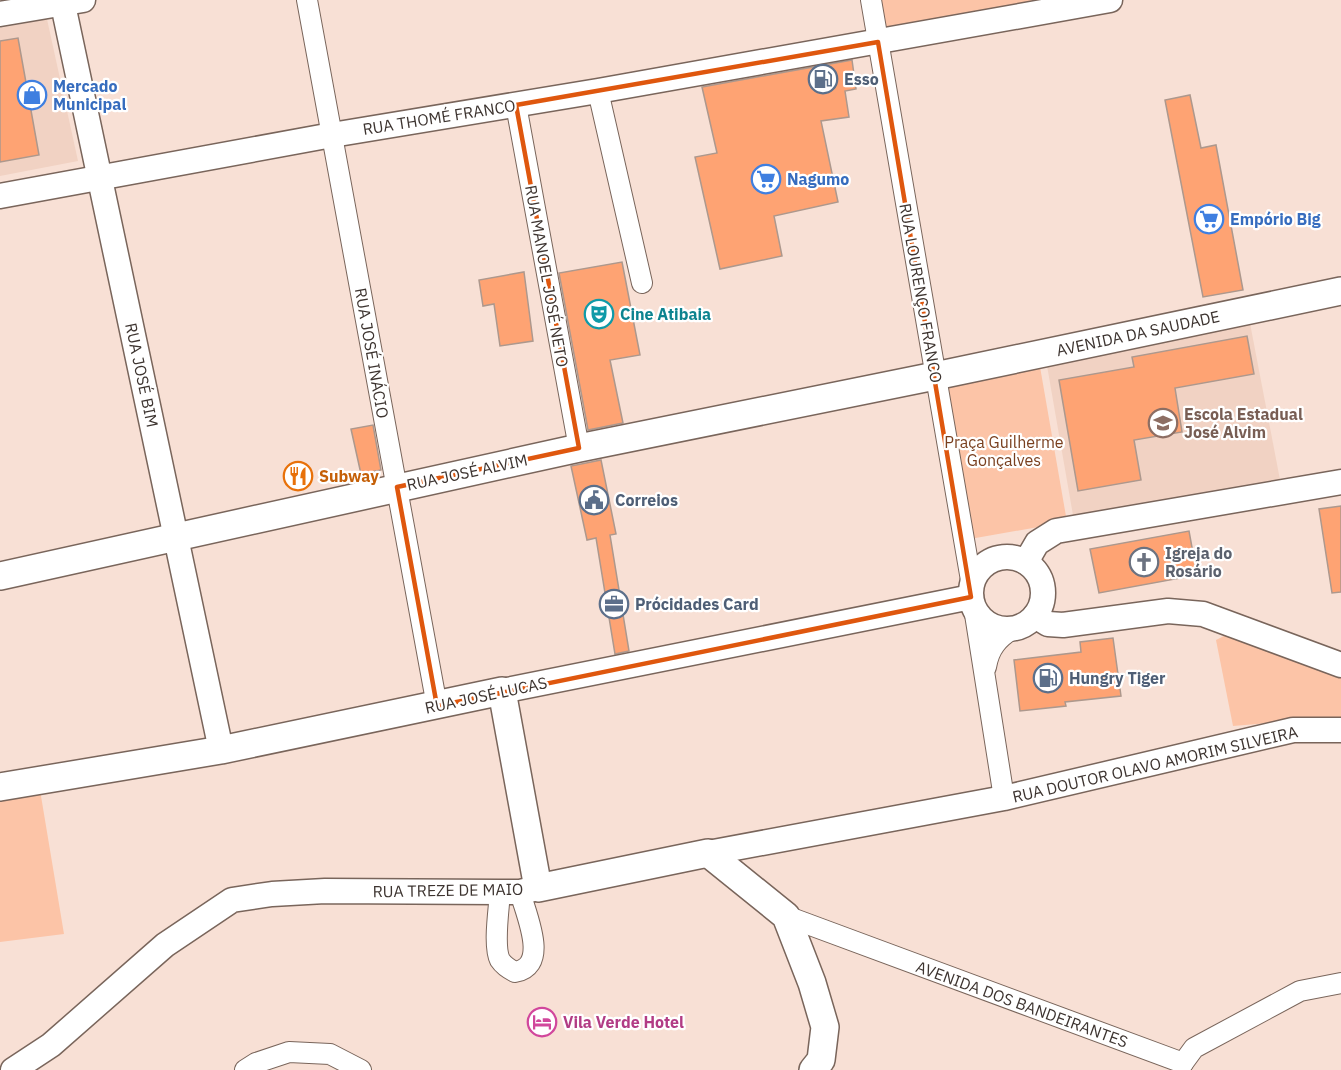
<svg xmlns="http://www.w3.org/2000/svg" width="1341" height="1070" viewBox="0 0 1341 1070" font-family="'IBM Plex Sans',sans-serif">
<rect width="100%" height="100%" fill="#f8e0d5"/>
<!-- built -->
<g fill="#f1d2c3">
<polygon points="47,19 78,161 0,176 0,28"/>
<polygon points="1249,318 1281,485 1074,521 1046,360"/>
</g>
<!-- green -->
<g fill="#fcc4a7">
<polygon points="879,0 1047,0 885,31"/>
<polygon points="1039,361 1067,522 970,539 942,381"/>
<polygon points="1226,635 1341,677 1341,717 1233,726 1216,640"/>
<polygon points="40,790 64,934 0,942 0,798"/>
</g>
<!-- building -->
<g fill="#fea373" stroke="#ad988d" stroke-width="1.5">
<polygon points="18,38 39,155 0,162 0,41"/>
<polygon points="852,60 856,89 845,91 849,117 821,121 838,202 774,216 782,256 720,269 695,157 717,153 702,87"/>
<polygon points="1190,95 1201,148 1216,145 1243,290 1203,297 1165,100"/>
<polygon points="622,262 640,355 610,360 623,423 588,430 559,273"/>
<polygon points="524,272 533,341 500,346 494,304 483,306 479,280"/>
<polygon points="1247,336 1254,374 1175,388 1182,432 1134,440 1141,480 1078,491 1059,380 1134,367 1132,357"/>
<polygon points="373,425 381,470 361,474 351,429"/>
<polygon points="601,460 616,534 610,535 629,651 615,654 596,538 587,540 571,466"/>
<polygon points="1341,506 1341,592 1332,593 1319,509"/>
<polygon points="1189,531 1197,575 1099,593 1090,549"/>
<polygon points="1113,638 1121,696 1065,702 1066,706 1020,711 1014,660 1081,652 1080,642"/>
</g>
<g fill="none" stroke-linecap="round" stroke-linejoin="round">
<!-- minor casing -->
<g stroke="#79655b" stroke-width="22">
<g id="minor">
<polyline points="307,0 437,706"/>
<polyline points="871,0 972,586"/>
<polyline points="598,91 642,283"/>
<polyline points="516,105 579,448"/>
<polyline points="974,608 1004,798"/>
<path d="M986 667C989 648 998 638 1014 628"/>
<path d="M500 892C499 909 493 946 500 960 504 966 509 969 515 972 550 966 526 915 520 892"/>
<polyline points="786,916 1183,1063"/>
<polyline points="1183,1063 1194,1048 1300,991 1341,983"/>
<polyline points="245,1070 256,1063 289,1052 330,1054 361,1070"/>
</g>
</g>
<!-- tertiary casing -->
<g stroke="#79655b" stroke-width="27">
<g id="tertiary">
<polyline points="62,0 221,750"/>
<polyline points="0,14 83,0"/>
<polyline points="0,196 332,135 598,91 1110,0"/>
<circle cx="1007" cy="593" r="36"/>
<polyline points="1026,562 1037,543 1056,531 1341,482"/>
<polyline points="1035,616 1048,624 1063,625 1168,611 1203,614 1341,665"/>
<polyline points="502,691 971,597"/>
<polyline points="708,853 1004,798 1293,730 1341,730"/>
<polyline points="13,1070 51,1045 165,945 232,900 272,894 325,891 500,892 520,892 538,888"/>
</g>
</g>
<!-- secondary casing -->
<g stroke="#79655b" stroke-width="30">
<g id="secondary">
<polyline points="0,576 579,448 935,376 1341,291"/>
<polyline points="0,787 221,750 502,691 538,888 708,853 786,916 812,983 825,1027 821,1060 813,1070"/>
</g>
</g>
<!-- minor -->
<use href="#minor" stroke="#fff" stroke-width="20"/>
<!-- tertiary -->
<use href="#tertiary" stroke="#fff" stroke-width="24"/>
<!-- secondary -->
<use href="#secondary" stroke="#fff" stroke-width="27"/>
</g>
<!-- marked area -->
<path fill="none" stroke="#df570e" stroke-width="4.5" stroke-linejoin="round" d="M878 42 971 597 437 706 397 487 579 448 516 105Z"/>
<!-- icons -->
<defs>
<g id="fuel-ring" transform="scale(1.5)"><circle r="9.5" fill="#fff" stroke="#5c6f8a" stroke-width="1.5"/><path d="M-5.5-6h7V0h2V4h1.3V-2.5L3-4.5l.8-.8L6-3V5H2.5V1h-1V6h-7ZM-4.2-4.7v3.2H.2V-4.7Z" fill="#5c6f8a"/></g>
<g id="shop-ring" transform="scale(1.5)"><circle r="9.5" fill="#fff" stroke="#3f7fe0" stroke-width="1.5"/><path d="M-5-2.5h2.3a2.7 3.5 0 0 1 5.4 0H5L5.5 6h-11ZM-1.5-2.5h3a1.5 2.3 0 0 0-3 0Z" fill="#3f7fe0"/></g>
<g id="supermarket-ring" transform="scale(1.5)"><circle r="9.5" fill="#fff" stroke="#3f7fe0" stroke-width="1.5"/><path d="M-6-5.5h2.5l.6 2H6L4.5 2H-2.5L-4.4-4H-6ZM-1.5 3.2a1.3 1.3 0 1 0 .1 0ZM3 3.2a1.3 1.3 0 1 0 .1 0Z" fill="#3f7fe0"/></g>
<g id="theatre-ring" transform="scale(1.5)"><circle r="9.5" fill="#fff" stroke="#0f9aa8" stroke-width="1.5"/><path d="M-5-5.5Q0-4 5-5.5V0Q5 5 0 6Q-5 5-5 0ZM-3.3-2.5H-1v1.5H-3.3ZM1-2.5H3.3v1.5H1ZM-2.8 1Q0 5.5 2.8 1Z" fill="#0f9aa8"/></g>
<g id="school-ring" transform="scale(1.5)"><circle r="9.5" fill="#fff" stroke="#8d6e63" stroke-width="1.5"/><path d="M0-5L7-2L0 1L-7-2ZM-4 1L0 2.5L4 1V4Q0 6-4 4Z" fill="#8d6e63"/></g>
<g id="restaurant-ring" transform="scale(1.5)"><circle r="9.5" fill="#fff" stroke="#e8710a" stroke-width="1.5"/><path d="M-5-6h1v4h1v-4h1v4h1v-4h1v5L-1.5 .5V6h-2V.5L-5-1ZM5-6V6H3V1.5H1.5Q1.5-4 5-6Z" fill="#e8710a"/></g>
<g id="civic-ring" transform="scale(1.5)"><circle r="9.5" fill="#fff" stroke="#5c6f8a" stroke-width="1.5"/><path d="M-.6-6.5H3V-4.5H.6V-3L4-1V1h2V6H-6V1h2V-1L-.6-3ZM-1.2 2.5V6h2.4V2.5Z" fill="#5c6f8a"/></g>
<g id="church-ring" transform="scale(1.5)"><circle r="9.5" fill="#fff" stroke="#6b7280" stroke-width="1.5"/><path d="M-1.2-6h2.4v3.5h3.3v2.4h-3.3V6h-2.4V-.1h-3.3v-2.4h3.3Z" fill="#6b7280"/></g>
<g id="office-ring" transform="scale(1.5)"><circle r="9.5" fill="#fff" stroke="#5c6f8a" stroke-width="1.5"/><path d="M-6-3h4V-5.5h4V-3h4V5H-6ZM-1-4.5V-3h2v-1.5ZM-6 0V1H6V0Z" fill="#5c6f8a"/></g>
<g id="hotel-ring" transform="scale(1.5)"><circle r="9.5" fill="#fff" stroke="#d1479c" stroke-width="1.5"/><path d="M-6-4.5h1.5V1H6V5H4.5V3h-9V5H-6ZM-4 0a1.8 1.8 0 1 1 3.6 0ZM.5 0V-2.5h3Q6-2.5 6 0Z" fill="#d1479c"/></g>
</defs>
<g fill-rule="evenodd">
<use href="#fuel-ring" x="823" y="79"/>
<use href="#shop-ring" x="32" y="95"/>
<use href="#supermarket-ring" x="766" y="179"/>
<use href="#supermarket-ring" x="1209" y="219"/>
<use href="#theatre-ring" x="599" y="314"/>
<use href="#school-ring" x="1163" y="423"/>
<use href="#restaurant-ring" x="298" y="476"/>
<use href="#civic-ring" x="594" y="500"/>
<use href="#church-ring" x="1144" y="562"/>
<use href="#office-ring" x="614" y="604"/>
<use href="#fuel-ring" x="1048" y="678"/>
<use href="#hotel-ring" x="542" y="1022"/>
</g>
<g text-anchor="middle" stroke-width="4.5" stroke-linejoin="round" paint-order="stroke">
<!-- service labels -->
<g font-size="16" font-weight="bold" fill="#4e5e75" stroke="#fff" text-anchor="start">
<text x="844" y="85">Esso</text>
<text x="615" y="506">Correios</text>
<text x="635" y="610">Prócidades Card</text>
<text x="1069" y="684">Hungry Tiger</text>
</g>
<!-- shop labels -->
<g font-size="16" font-weight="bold" fill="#366cbe" stroke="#fff" text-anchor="start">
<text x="53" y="92">Mercado<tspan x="53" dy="18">Municipal</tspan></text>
<text x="787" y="185">Nagumo</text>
<text x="1230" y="225">Empório Big</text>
</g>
<!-- street labels -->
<g font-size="16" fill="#3d3430" stroke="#fff">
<text transform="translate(439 117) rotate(-9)" y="6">RUA THOMÉ FRANCO</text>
<text transform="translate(547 276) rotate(80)" y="6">RUA MANOEL JOSÉ NETO</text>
<text transform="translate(921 293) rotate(80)" y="6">RUA LOURENÇO FRANCO</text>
<text transform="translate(1138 333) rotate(-12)" y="6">AVENIDA DA SAUDADE</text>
<text transform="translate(372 353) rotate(80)" y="6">RUA JOSÉ INÁCIO</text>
<text transform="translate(142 375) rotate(78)" y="6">RUA JOSÉ BIM</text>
<text transform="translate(467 472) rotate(-12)" y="6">RUA JOSÉ ALVIM</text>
<text transform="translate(486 695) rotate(-12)" y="6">RUA JOSÉ LUCAS</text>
<text transform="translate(1155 764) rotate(-13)" y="6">RUA DOUTOR OLAVO AMORIM SILVEIRA</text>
<text transform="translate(448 890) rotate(-1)" y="6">RUA TREZE DE MAIO</text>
<text transform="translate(1022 1004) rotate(20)" y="6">AVENIDA DOS BANDEIRANTES</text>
</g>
<!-- culture labels -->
<g font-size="16" font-weight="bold" fill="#0d838f" stroke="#fff" text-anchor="start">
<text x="620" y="320">Cine Atibaia</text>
</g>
<!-- education labels -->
<g font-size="16" font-weight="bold" fill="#785e54" stroke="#fff" text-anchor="start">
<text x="1184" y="420">Escola Estadual<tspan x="1184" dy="18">José Alvim</tspan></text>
</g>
<!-- park labels -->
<g font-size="16" fill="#793f1e" stroke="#fff">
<text x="1004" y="448">Praça Guilherme<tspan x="1004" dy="18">Gonçalves</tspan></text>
</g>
<!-- food labels -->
<g font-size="16" font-weight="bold" fill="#c56008" stroke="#fff" text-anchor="start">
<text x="319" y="482">Subway</text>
</g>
<!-- worship labels -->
<g font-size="16" font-weight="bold" fill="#5b616d" stroke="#fff" text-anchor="start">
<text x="1165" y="559">Igreja do<tspan x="1165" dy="18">Rosário</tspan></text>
</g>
<!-- hotel labels -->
<g font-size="16" font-weight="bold" fill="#b23c85" stroke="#fff" text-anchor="start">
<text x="563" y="1028">Vila Verde Hotel</text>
</g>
</g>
</svg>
